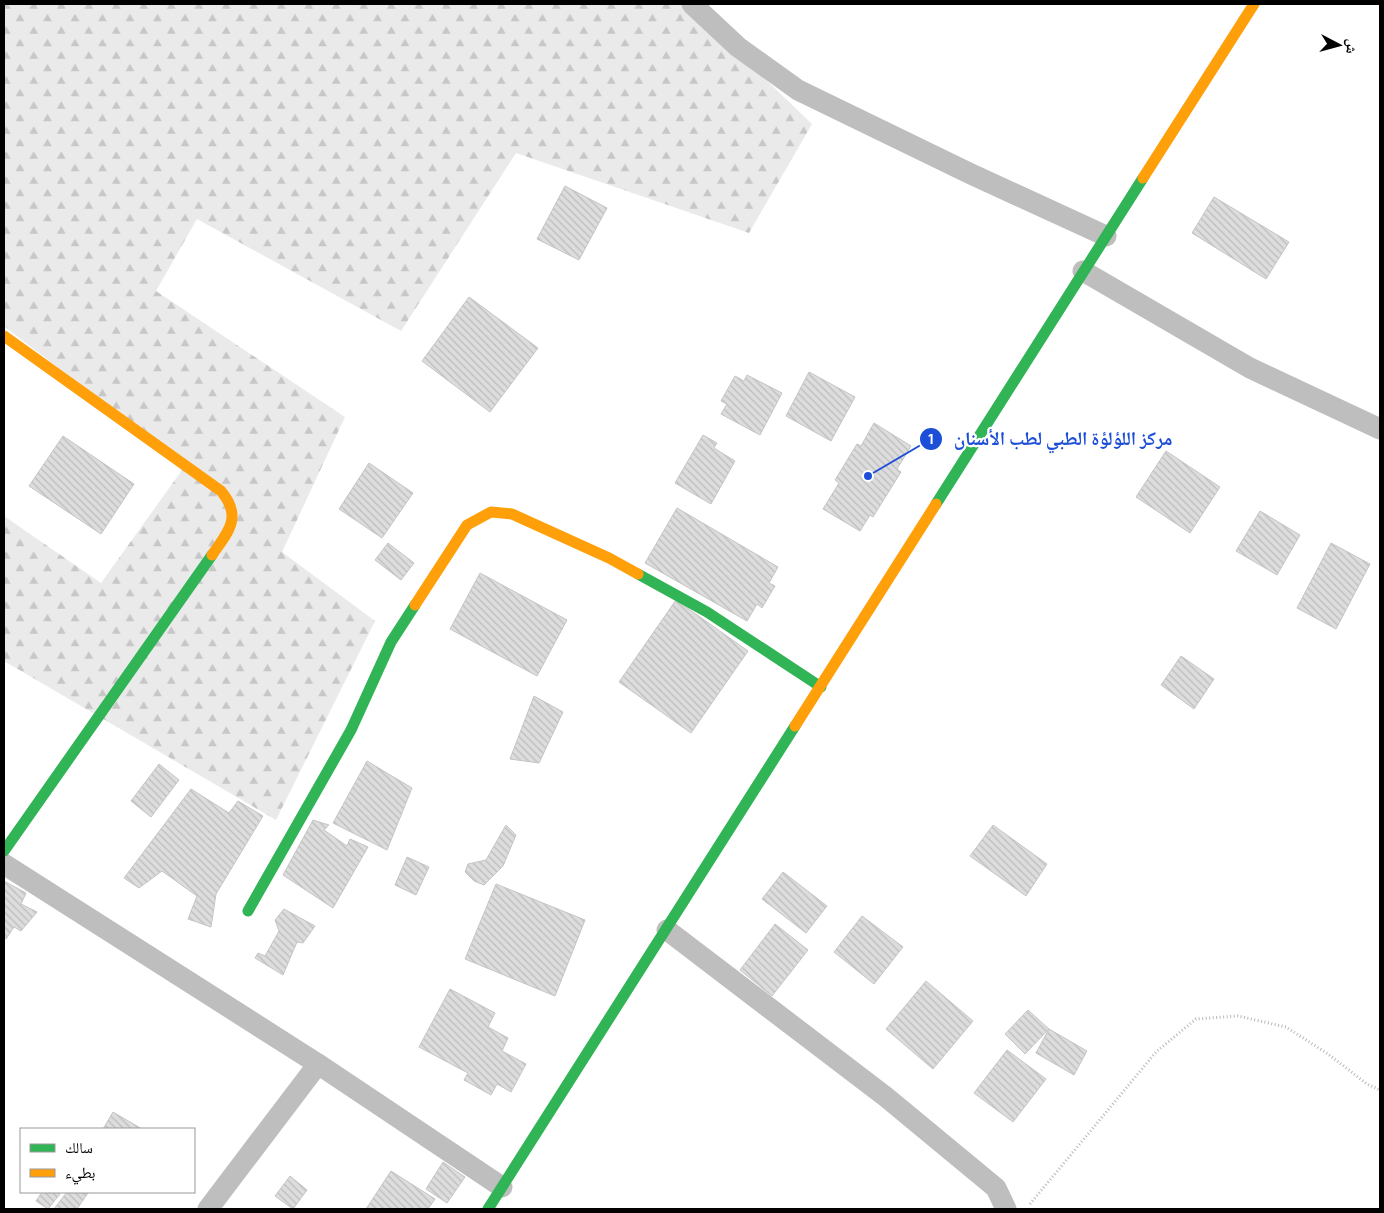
<svg xmlns="http://www.w3.org/2000/svg" width="1384" height="1213" viewBox="0 0 1384 1213" font-family="Manrope,'Noto Naskh Arabic',sans-serif">
<defs>
<pattern id="forest-firs" width="22" height="20" patternUnits="userSpaceOnUse" patternTransform="scale(1.25)"><rect width="22" height="20" fill="#eaeaea"/><path d="M5 1l3.5 6h-7zM16 11l3.5 6h-7z" fill="#c7c7c7"/></pattern>
<pattern id="building-back-hatch" width="6" height="6" patternUnits="userSpaceOnUse" patternTransform="scale(1.25)"><rect width="6" height="6" fill="#ddd"/><path d="M-1 5l2 2M0 0l6 6M5-1l2 2" fill="none" stroke="#bcbcbc"/></pattern>
</defs>
<rect width="100%" height="100%" fill="#fff"/>
<!-- forest -->
<polygon fill="url(#forest-firs)" points="4,4 687,4 812,124 749,233 516,153 401,331 197,219 156,291 345,417 282,552 375,621 276,820 4,661 4,516 101,583 185,466 4,326"/>
<!-- building -->
<g fill="url(#building-back-hatch)" stroke="#c5c5c5">
<polygon points="565,186 607,208 579,260 537,239"/>
<polygon points="1214,197 1289,242 1266,279 1192,233"/>
<polygon points="469,297 538,348 490,412 422,361"/>
<polygon points="809,372 855,397 831,441 786,416"/>
<polygon points="747,375 782,393 760,435 721,414 727,404 721,401 735,376 744,381"/>
<polygon points="874,423 911,446 897,469 901,472 873,517 870,515 860,531 823,509 839,483 835,480 857,444 861,446"/>
<polygon points="703,435 717,443 714,448 735,461 711,504 675,483"/>
<polygon points="63,436 134,484 101,534 29,486"/>
<polygon points="1166,451 1220,487 1190,533 1136,497"/>
<polygon points="369,463 413,493 382,538 339,509"/>
<polygon points="677,508 778,567 769,583 775,586 762,608 757,604 747,621 645,563"/>
<polygon points="1260,511 1300,535 1277,575 1236,551"/>
<polygon points="388,543 414,563 401,580 375,560"/>
<polygon points="1331,543 1370,564 1336,629 1297,608"/>
<polygon points="480,573 567,620 537,676 450,629"/>
<polygon points="676,600 748,651 691,733 619,682"/>
<polygon points="1181,656 1214,679 1194,709 1161,685"/>
<polygon points="534,696 563,712 539,763 510,759"/>
<polygon points="367,761 412,788 387,850 333,823"/>
<polygon points="159,764 179,780 151,817 131,801"/>
<polygon points="191,789 229,813 238,801 263,816 216,894 211,927 188,919 197,896 162,871 139,888 124,878"/>
<polygon points="313,820 329,825 324,830 347,846 350,839 368,847 333,908 283,875"/>
<polygon points="506,825 516,835 503,866 484,885 474,881 465,872 468,864 486,860"/>
<polygon points="993,825 1047,864 1026,896 970,856"/>
<polygon points="407,857 429,867 416,895 395,885"/>
<polygon points="783,872 827,906 806,933 762,899"/>
<polygon points="4,881 26,893 21,904 37,912 21,931 14,927 6,939 4,937"/>
<polygon points="496,884 585,920 555,996 465,959"/>
<polygon points="284,909 315,926 303,943 297,942 283,975 255,958 258,953 265,956 279,931 275,920"/>
<polygon points="862,916 903,947 874,984 834,952"/>
<polygon points="775,924 808,950 772,996 740,970"/>
<polygon points="926,981 973,1021 933,1069 886,1029"/>
<polygon points="450,989 495,1013 488,1027 508,1038 502,1051 526,1064 511,1092 497,1084 491,1095 464,1080 468,1073 419,1047"/>
<polygon points="1028,1010 1049,1029 1025,1054 1005,1034"/>
<polygon points="1049,1029 1087,1051 1074,1075 1036,1053"/>
<polygon points="1007,1050 1046,1079 1013,1122 974,1093"/>
<polygon points="113,1112 142,1129 103,1129"/>
<polygon points="443,1162 465,1177 447,1203 426,1189"/>
<polygon points="391,1171 435,1199 428,1209 366,1209"/>
<polygon points="290,1176 307,1190 293,1209 275,1196"/>
<polygon points="42,1192 57,1192 60,1194 48,1209 36,1201"/>
<polygon points="67,1192 88,1193 77,1209 54,1209"/>
</g>
<g fill="none" stroke-linecap="round" stroke-linejoin="round">
<!-- path -->
<polyline stroke="#b8b8b8" stroke-width="3" stroke-dasharray="1 2.5" stroke-linecap="butt" points="1030,1204 1156,1052 1196,1019 1238,1016 1286,1027 1328,1054 1367,1084 1380,1090"/>
<!-- street -->
<g stroke="#bebebe" stroke-width="21">
<polyline points="692,4 738,47 798,90 971,174 1106,236"/>
<polyline points="1083,271 1250,368 1380,429"/>
<polyline points="4,864 318,1064 502,1187"/>
<polyline points="667,930 886,1097 996,1188 1006,1209"/>
<polyline points="208,1209 318,1064"/>
</g>
<!-- fast -->
<g stroke="#30b455" stroke-width="11">
<polyline points="936,504 1143,178"/>
<polyline points="638,574 707,612 821,687"/>
<polyline points="4,851 212,555"/>
<polyline points="248,911 351,730 391,642 415,605"/>
<polyline points="488,1209 795,726"/>
</g>
<!-- slow -->
<g stroke="#ff9f0a" stroke-width="11">
<polyline points="1143,178 1254,4"/>
<path d="M4 336 221 491C243 517 228 532 212 555"/>
<polyline points="415,605 467,525 491,512 512,514 609,558 638,574"/>
<polyline points="795,726 936,504"/>
</g>
</g>
<!-- callouts -->
<path fill="none" stroke="#1d4ed8" stroke-width="2" d="M868 476L931 439"/>
<g fill="#1d4ed8" stroke="#fff" stroke-width="2">
<circle cx="868" cy="476" r="5"/>
<circle cx="931" cy="439" r="12"/>
</g>
<g font-size="15" text-anchor="middle" font-weight="bold" fill="#fff">
<text x="931" y="444">1</text>
</g>
<g font-size="19" text-anchor="middle" font-weight="bold" fill="#1d4ed8" stroke="#fff" stroke-width="4.5" stroke-linejoin="round" paint-order="stroke">
<text x="1063" y="445">مركز اللؤلؤة الطبي لطب الأسنان</text>
</g>
<!-- border -->
<rect width="1384" height="1213" fill="none" stroke="#000000" stroke-width="10"/>
<!-- legend -->
<rect x="20" y="1128" width="175" height="65" fill="#ffffff" stroke="#999999"/>
<rect x="30" y="1144" width="25" height="8" fill="#30b455" stroke="#999999"/>
<text x="65" y="1153" font-size="15" fill="#000000">سالك</text>
<rect x="30" y="1169" width="25" height="8" fill="#ff9f0a" stroke="#999999"/>
<text x="65" y="1178" font-size="15" fill="#000000">بطيء</text>
<!-- north arrow -->
<g transform="translate(1339 45) rotate(96)" stroke="#ffffff" stroke-width="4" paint-order="stroke">
<path d="M0-4L9 19L0 12L-9 19Z" fill="#000000"/>
<text y="-8" font-size="14" font-weight="bold" text-anchor="middle" fill="#000000">ش</text>
</g>
</svg>
